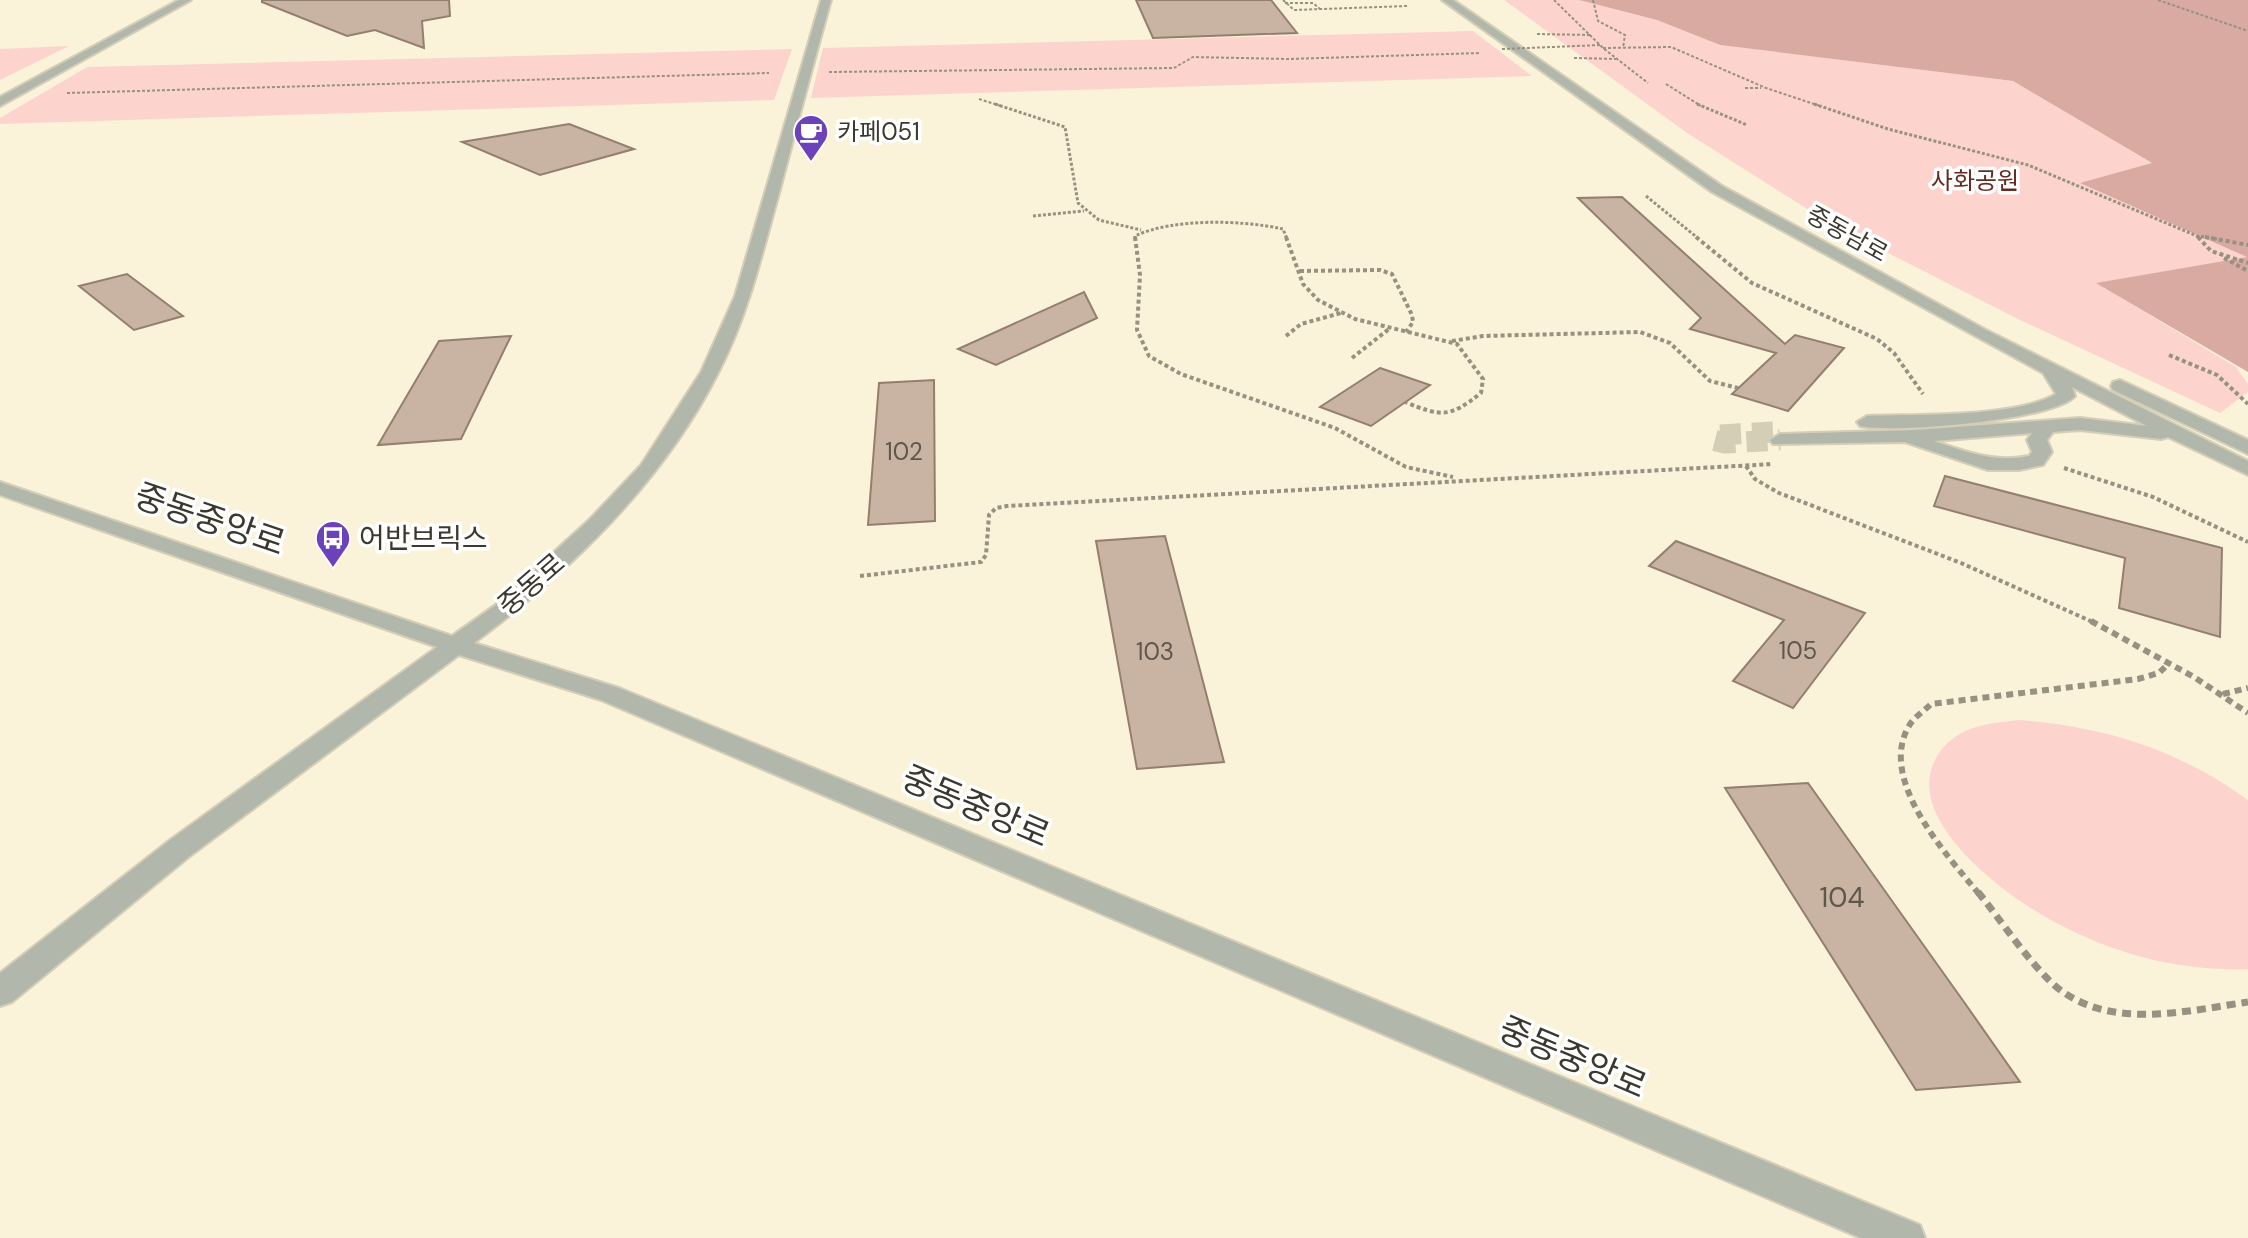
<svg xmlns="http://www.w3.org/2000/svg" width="2248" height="1238" viewBox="0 0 2248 1238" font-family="'DM Sans','Noto Sans KR',sans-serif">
<rect width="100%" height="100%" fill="#faf3d9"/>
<!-- green -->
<g fill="#fcd4cd">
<polygon points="1504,0 1579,0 1657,20 1720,45 2013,81 2153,164 2082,183 2248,257 2097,283 2236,367 2248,384 2248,392 2220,413 2018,319 1831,224 1687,133"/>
<polygon points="1473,31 1532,76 811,98 823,48"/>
<polygon points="69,46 0,80 0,49"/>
<polygon points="792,49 774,100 0,124 0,118 87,67"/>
<path d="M2018 720C2103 726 2178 749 2248 800V969C2182 971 2125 957 2066 928 2017 905 1902 824 1935 760 1943 744 1958 732 1976 727 1989 723 2004 722 2018 720Z"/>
</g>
<!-- forest -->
<polygon fill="#d8aaa2" points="1579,0 2248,0 2248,372 2096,283 2247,257 2080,183 2152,163 2013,81 1720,45 1657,20"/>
<!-- building -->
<g fill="#c9b3a2" stroke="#937f6e" stroke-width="2">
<polygon points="262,0 449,0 450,16 422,21 424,48 375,30 347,36 262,2"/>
<polygon points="1136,0 1271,0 1297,33 1153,38"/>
<polygon points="569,124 634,149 540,175 462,142"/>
<polygon points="1622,197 1785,344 1795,335 1844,348 1788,411 1732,394 1776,353 1690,329 1701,318 1578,198"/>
<polygon points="127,274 183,316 134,330 79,286"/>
<polygon points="1084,292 1097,318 996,365 958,349"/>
<polygon points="511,336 461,439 378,445 439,341"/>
<polygon points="1380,368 1430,385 1371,426 1320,407"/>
<polygon points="934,380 935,521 868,525 879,383"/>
<polygon points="1945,476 2222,548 2220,637 2119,608 2125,558 1934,506"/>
<polygon points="1165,536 1224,762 1137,769 1096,541"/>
<polygon points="1676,541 1865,613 1793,708 1733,681 1784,620 1649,566"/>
<polygon points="1808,783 1964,1002 2020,1082 1916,1090 1725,788"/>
</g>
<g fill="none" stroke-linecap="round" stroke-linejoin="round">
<!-- minor-tunnel -->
<polyline stroke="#d4ceb7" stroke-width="21" stroke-dasharray="21 11" stroke-linecap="butt" points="1773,432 1718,435 1713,440 1725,443 1780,440"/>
<!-- minor casing -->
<g stroke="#d4ceb7" stroke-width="4">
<g id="minor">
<polygon points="179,0 191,0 0,106 0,97"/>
<path d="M821 0H831C813 64 796 129 779 193 762 254 748 315 719 371 664 481 572 570 474 643L619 688 1920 1225 1925 1238H1861L601 700 459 655 190 856 12 1002 0 1006V973L170 840 437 647 0 495V482L452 636 497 604 589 520 641 465 701 372 735 296Z"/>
<path d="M1442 0H1453L1722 186 1986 330 2248 461V475L2168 437 2161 439 2080 430 2053 432 2047 440 2052 452 2043 465 2019 470H1988L1905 442 1773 444 1770 440 1780 434 1916 430 2080 418 2147 426 2072 387 2075 396C2055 420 1893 434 1860 426L1857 422 1867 416C1915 414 2016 418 2056 394L2043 373 1712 192ZM2032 433 2027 440 2032 452 2029 456C1995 463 1966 452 1934 441Z"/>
<polygon points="2120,380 2248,440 2248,454 2113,390 2111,386 2113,382"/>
</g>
</g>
<!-- path-far4 -->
<g stroke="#969180" stroke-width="2" stroke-dasharray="3 2" stroke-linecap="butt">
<polyline points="1283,0 1294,10 1407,6"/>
<polyline points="1554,0 1603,48 1648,83"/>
<polyline points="1593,0 1598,21 1625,35 1623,48"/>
<polyline points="2158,0 2248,31"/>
<polyline points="1285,3 1313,3 1320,9"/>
<polyline points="1537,34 1590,35"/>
<polyline points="1577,46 1600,45"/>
<polyline points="1603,48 1671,47 1766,88 1820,106"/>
<polyline points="1574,58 1616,59"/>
<polyline points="829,72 1174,68 1193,57 1288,59 1480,53"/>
<polyline points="1666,84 1701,106"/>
<polyline points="1745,88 1761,88"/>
<polyline points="67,93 769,73"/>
<polyline points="979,99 1001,106"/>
</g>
<!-- path-far3 -->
<g stroke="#969180" stroke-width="3" stroke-dasharray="3 2" stroke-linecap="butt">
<polyline points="995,104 1065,127 1078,203 1099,220 1141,230"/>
<polyline points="1697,104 1747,125"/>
<polyline points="1814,104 1888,129 2028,165 2197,236 2217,239"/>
<polyline points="1646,196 1699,239"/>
<polyline points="1033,216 1084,211"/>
<polyline points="2197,236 2200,239"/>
<path d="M1135 239V236C1173 218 1242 220 1283 229L1287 239"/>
</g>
<!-- path-far2 -->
<g stroke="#969180" stroke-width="4" stroke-dasharray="4 3" stroke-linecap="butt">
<polyline points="1135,237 1140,275 1137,330 1149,356 1181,374 1335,428 1406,467 1453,477"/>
<path d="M1286 237 1303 284 1318 300 1355 319 1457 344 1483 379 1481 393C1449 418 1442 417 1405 402"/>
<polyline points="1696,237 1752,283 1877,339 1894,353 1923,394"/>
<polyline points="2198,237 2211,251 2248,263"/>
<polyline points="2205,237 2248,245"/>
<polyline points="2224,258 2248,271"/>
<polyline points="1300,271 1380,270 1392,274 1412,315 1413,322 1406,332"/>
<polyline points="1286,336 1301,324 1341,313"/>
<polyline points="1452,341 1483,336 1640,332 1670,343 1710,381 1738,388"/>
<polyline points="2169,355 2217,375 2248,404"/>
<polyline points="1352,358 1389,329"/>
<polyline points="1746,466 1755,479 1779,493 1961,563 2095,623"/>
<polyline points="2064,468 2153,497 2248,542"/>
<polyline points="860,576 981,562 986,555 989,515 996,508 1007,506 1773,464"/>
</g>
<!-- path-far1 -->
<g stroke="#969180" stroke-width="6" stroke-dasharray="7 5" stroke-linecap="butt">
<polyline points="2091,621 2194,677 2248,713"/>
<polyline points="2223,694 2248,688"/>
<path d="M1979 894C1947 855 1877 780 1909 726 1913 718 1924 711 1931 704L2138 679 2159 673 2169 663"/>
</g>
<!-- path -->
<path stroke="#969180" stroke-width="7" stroke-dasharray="9 6" stroke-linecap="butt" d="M1978 892C2002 922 2025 957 2052 983 2105 1032 2185 1011 2248 1002"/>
<!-- minor -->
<use href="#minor" fill="#b2b7ac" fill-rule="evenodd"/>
<!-- path-bridge -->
<polyline stroke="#969180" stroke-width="2" stroke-dasharray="3 2" stroke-linecap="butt" points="1502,49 1577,46"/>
</g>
<!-- icons -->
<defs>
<g id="cafe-pin" transform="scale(1.8)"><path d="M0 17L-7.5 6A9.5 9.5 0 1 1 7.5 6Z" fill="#6b42ba" stroke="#fff"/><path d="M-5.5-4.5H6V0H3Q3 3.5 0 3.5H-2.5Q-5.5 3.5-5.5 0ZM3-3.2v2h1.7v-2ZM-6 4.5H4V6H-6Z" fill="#fff"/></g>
<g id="bus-pin" transform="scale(1.8)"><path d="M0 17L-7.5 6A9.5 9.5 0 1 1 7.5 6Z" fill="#6b42ba" stroke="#fff"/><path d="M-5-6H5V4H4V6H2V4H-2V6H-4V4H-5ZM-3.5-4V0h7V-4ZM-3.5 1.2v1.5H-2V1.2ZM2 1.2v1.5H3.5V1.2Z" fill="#fff"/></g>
</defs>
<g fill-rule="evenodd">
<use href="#cafe-pin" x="811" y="132"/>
<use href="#bus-pin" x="333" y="538"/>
</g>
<g text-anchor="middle" stroke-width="7" stroke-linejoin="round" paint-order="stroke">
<!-- far-poi labels -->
<g font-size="24" fill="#3b382e" stroke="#fff" text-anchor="start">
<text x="837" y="140">카페051</text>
</g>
<!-- far-park labels -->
<g font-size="24" fill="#652b23" stroke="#fff">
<text x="1975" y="189">사화공원</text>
</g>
<!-- far-street labels -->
<g font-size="24" fill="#3b382e" stroke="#fff">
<text transform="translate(1847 234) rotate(29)" y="8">중동남로</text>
</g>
<!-- number labels -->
<g font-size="24" fill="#5e574b">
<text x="904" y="460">102</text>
<text x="1798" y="659">105</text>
<text x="1155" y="660">103</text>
</g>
<!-- poi labels -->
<g font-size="28" fill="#3b382e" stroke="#fff" text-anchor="start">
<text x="359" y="548">어반브릭스</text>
</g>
<!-- street labels -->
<g font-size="28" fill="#3b382e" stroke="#fff">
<text transform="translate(531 584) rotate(-41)" y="10">중동로</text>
</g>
<!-- near-number labels -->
<g font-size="28" fill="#5e574b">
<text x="1842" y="907">104</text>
</g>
<!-- near-street labels -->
<g font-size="34" fill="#3b382e" stroke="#fff">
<text transform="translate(210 519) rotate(19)" y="12">중동중앙로</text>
<text transform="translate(976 806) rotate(23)" y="12">중동중앙로</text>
<text transform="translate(1573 1057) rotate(23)" y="12">중동중앙로</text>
</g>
</g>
</svg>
